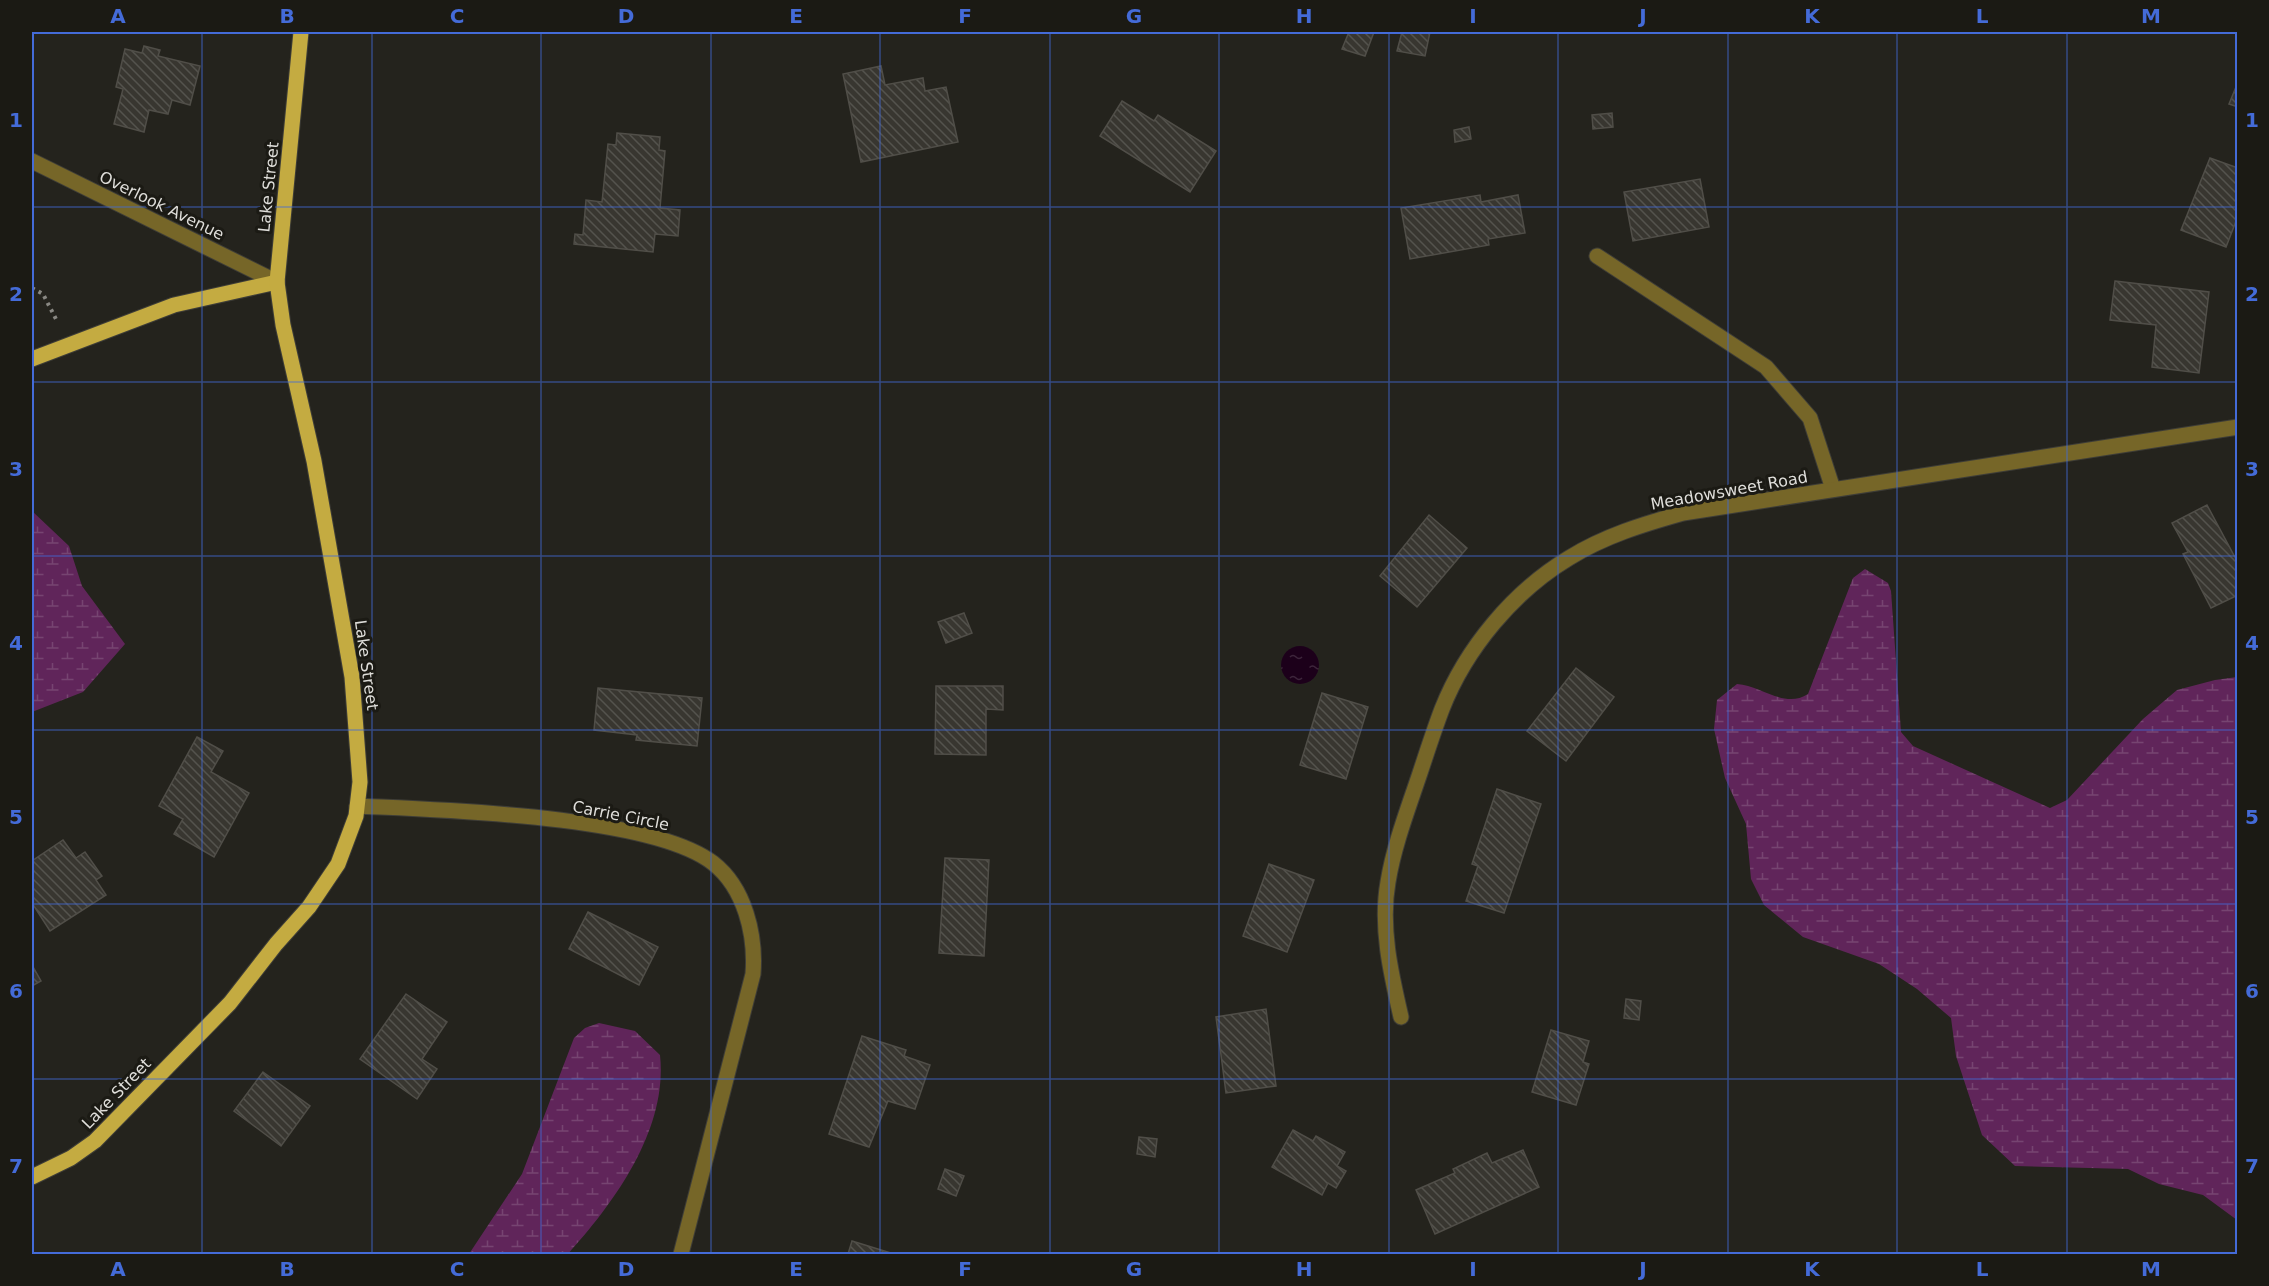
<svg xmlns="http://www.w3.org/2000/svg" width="2269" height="1286" viewBox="0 0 2269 1286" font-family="'DejaVu Sans',sans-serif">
<defs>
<pattern id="wetland-marsh" width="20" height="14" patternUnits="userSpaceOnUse" patternTransform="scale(1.5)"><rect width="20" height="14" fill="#60255a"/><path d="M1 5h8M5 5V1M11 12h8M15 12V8" fill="none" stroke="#764471"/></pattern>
<pattern id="water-ripples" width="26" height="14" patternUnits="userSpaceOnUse" patternTransform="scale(1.5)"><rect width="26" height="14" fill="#1c001a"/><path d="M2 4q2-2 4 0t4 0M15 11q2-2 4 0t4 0" fill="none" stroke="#3d253b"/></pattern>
<pattern id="building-back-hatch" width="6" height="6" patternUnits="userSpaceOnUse" patternTransform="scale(1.5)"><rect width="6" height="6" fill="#383630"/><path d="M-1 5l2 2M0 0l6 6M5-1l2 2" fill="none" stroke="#54534d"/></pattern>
</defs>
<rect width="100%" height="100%" fill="#24231d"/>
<!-- wetland -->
<g fill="url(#wetland-marsh)">
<polygon points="32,511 69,546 82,586 125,644 83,692 32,712"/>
<path d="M1865 569 1888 583 1891 591 1901 732 1913 746 2050 808 2067 800 2143 719 2177 690 2215 680 2237 677V1220L2203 1195 2159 1184 2128 1169 2015 1166 1982 1135 1956 1056 1951 1018 1917 989 1879 964 1803 937 1764 905 1751 879 1746 824 1725 778 1714 729 1717 700 1737 684C1762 686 1785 709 1808 694L1853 578Z"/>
<path d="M599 1023 635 1031 660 1055C668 1129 615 1202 568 1254H469L522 1174 574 1038 585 1028Z"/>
</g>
<!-- water -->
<circle fill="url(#water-ripples)" cx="1300" cy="665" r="19"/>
<!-- building -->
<g fill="url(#building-back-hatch)" stroke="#504e48" stroke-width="1.5">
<polygon points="1349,32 1374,32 1365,56 1342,49"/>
<polygon points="1402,32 1430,32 1425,56 1397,51"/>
<polygon points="144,46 160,50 158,56 200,66 190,105 172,100 168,114 149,110 144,132 114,124 123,89 116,87 125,49 142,53"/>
<polygon points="881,66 885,85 923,78 925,91 946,87 958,142 861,162 843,74"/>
<polygon points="2238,82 2238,107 2229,104"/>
<polygon points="1122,101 1154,121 1158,115 1216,151 1190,192 1100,136"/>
<polygon points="1612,113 1613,127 1593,129 1592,115"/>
<polygon points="1469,127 1471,139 1455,142 1454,130"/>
<polygon points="617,133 660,137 659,150 665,151 660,208 680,210 678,236 655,234 653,252 574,244 575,234 583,235 586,200 602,202 608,144 616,145"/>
<polygon points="2210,158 2238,168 2238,216 2226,247 2181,230"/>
<polygon points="1700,179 1709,227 1633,241 1624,192"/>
<polygon points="1480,195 1481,202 1518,195 1525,233 1488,239 1489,245 1410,259 1401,208"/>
<polygon points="2115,281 2209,292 2199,373 2152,367 2156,325 2110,320"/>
<polygon points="2207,505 2238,563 2238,595 2211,608 2183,554 2188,552 2172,523"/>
<polygon points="1429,515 1467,548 1417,607 1380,576"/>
<polygon points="964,613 972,633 946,643 938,622"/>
<polygon points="1576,668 1614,697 1566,761 1527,731"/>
<polygon points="936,686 1003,686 1003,710 986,709 986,755 935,754"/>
<polygon points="598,688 702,698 697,746 636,740 637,735 594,730"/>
<polygon points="1322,693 1368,707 1346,779 1300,765"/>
<polygon points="197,737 223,751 211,772 249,793 214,857 174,834 183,819 159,806"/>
<polygon points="1497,789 1541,804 1504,913 1466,901 1478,866 1472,864"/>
<polygon points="63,840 76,858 85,852 102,876 96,880 106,895 50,931 32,903 32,861"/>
<polygon points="945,858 989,860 984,956 939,953"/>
<polygon points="1269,864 1314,880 1287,952 1243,936"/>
<polygon points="588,912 658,947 639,985 569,949"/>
<polygon points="32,965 41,981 32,986"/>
<polygon points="406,994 447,1022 422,1059 437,1069 417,1099 360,1059"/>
<polygon points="1626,999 1641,1001 1639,1020 1624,1018"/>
<polygon points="1266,1009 1276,1086 1226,1093 1216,1017"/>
<polygon points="1551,1030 1589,1041 1583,1062 1589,1064 1576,1105 1532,1092"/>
<polygon points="862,1036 906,1050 904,1056 930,1065 915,1109 888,1101 869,1147 829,1134"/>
<polygon points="263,1072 310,1106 281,1146 234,1111"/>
<polygon points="1293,1130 1313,1141 1316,1136 1345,1152 1337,1166 1346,1171 1336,1188 1328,1183 1322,1195 1272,1167"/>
<polygon points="1139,1137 1157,1139 1155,1157 1137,1154"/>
<polygon points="1523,1150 1539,1187 1435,1234 1416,1190 1455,1173 1453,1169 1487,1153 1492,1163"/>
<polygon points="945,1169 964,1176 956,1196 938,1189"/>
<polygon points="852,1241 894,1254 848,1254"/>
</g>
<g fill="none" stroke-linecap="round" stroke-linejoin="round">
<!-- minor casing -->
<g stroke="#3e3d37" stroke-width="17">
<g id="minor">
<polyline points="32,161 277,282"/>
<polyline points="1597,256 1766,367 1810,418 1833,489"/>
<path d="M357 806C440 810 651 815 713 863 745 888 756 935 753 974L681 1254"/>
<path d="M1401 1017C1391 974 1380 927 1388 882 1394 845 1408 809 1420 773 1427 752 1434 730 1442 709 1466 648 1514 591 1569 558 1604 536 1644 524 1683 513L2238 427"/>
</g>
</g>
<!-- major casing -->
<g stroke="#3e3d37" stroke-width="17">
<g id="major">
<polyline points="32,359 174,305 277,282"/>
<polyline points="32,1177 71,1158 95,1141 230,1003 276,944 309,907 338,864 356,816 360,782 352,677 314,461 283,325 277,282 301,32"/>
</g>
</g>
<!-- path -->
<polyline stroke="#898883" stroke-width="4" stroke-dasharray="3 4.5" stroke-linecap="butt" points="32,288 43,294 57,321"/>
<!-- minor -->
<use href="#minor" stroke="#766628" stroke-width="15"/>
<!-- major -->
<use href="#major" stroke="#c4ab41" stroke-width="15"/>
</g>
<!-- grid -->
<path fill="none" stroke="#446bd8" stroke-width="1.5" stroke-opacity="0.55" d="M202 32V1254M372 32V1254M541 32V1254M711 32V1254M880 32V1254M1050 32V1254M1219 32V1254M1389 32V1254M1558 32V1254M1728 32V1254M1897 32V1254M2067 32V1254M32 207H2238M32 382H2238M32 556H2238M32 730H2238M32 904H2238M32 1079H2238"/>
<g text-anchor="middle" stroke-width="6" stroke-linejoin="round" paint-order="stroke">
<!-- street labels -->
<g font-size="16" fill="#dfdeda" stroke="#1b1a14">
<text transform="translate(268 187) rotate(-84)" y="6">Lake Street</text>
<text transform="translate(162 205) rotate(26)" y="6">Overlook Avenue</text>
<text transform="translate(1729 490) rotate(-10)" y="6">Meadowsweet Road</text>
<text transform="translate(367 665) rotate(82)" y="6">Lake Street</text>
<text transform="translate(621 815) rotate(11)" y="6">Carrie Circle</text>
<text transform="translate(116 1093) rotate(-46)" y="6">Lake Street</text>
</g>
</g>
<!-- border -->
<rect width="2269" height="1286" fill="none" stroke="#1b1a14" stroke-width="66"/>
<rect x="33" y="33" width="2203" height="1220" fill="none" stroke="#446bd8" stroke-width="2"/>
<g font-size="20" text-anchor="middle" font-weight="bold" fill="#446bd8">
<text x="118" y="23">A</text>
<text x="287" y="23">B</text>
<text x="457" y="23">C</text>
<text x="626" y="23">D</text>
<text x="796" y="23">E</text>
<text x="965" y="23">F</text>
<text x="1134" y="23">G</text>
<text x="1304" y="23">H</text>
<text x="1473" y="23">I</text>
<text x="1643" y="23">J</text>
<text x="1812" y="23">K</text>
<text x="1982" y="23">L</text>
<text x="2151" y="23">M</text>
<text x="16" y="127">1</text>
<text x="2252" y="127">1</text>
<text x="16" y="301">2</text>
<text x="2252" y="301">2</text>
<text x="16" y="476">3</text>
<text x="2252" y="476">3</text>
<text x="16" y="650">4</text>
<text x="2252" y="650">4</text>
<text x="16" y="824">5</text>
<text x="2252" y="824">5</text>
<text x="16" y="998">6</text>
<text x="2252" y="998">6</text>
<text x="16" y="1173">7</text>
<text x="2252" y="1173">7</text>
<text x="118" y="1276">A</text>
<text x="287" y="1276">B</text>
<text x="457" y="1276">C</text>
<text x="626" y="1276">D</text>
<text x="796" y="1276">E</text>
<text x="965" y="1276">F</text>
<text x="1134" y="1276">G</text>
<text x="1304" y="1276">H</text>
<text x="1473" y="1276">I</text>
<text x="1643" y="1276">J</text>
<text x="1812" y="1276">K</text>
<text x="1982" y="1276">L</text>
<text x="2151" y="1276">M</text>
</g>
</svg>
